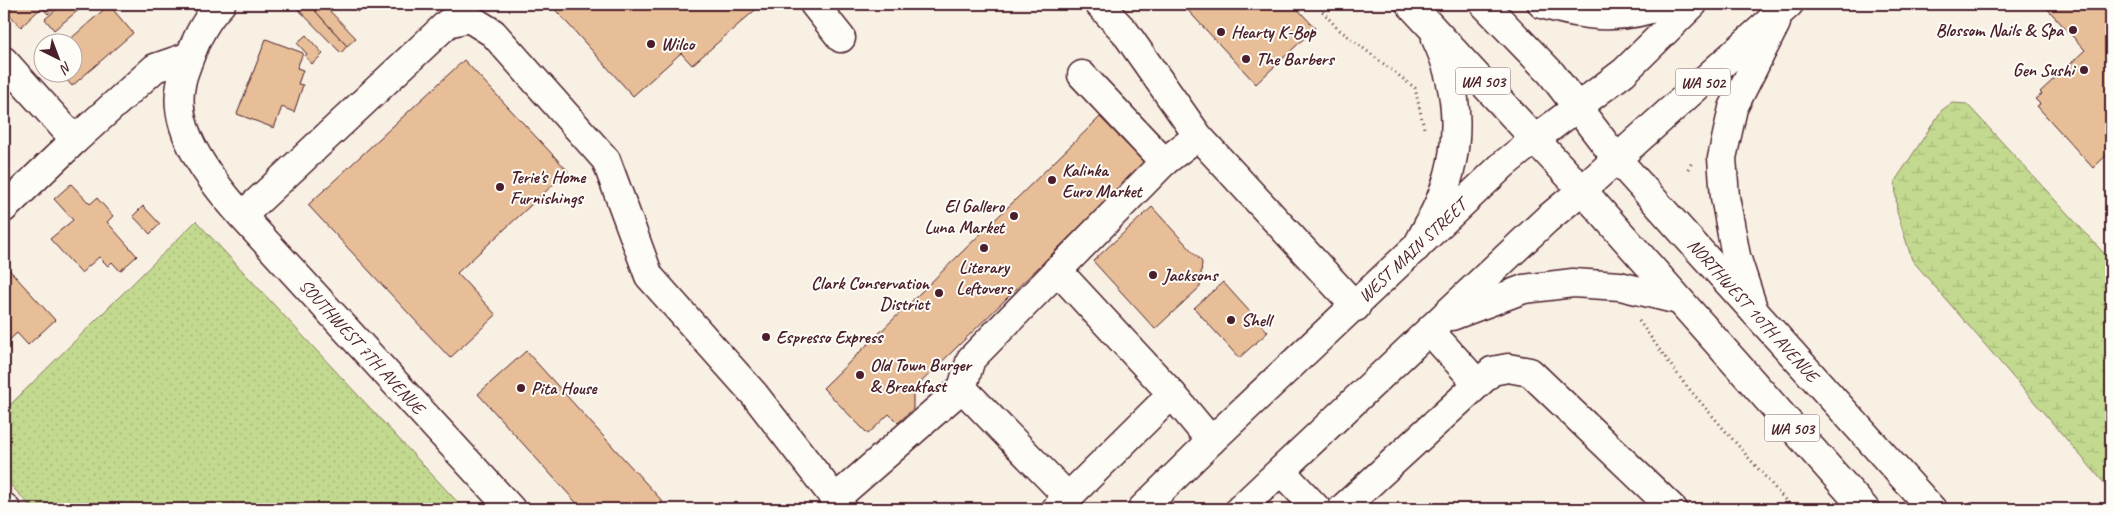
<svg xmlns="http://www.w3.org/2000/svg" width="2115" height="513" viewBox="0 0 2115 513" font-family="Caveat,sans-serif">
<defs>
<pattern id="grass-dots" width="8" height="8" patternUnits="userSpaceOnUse" patternTransform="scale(1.25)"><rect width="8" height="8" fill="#c2d98f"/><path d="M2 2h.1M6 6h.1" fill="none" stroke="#a8ba7c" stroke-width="1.8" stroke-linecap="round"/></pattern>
<pattern id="wetland-marsh" width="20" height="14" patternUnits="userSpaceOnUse" patternTransform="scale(1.25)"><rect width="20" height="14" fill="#c2d98f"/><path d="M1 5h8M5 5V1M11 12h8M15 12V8" fill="none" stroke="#a8ba7c"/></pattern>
</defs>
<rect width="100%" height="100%" fill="#f9f0e4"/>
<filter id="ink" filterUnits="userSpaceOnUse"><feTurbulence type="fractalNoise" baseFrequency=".02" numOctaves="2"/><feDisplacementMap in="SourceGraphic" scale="10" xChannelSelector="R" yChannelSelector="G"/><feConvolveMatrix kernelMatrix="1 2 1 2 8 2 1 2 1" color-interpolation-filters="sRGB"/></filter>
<g filter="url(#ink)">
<!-- grass -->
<polygon fill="url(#grass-dots)" stroke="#867c5d" points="196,221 464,509 33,509 4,478 4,411"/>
<!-- wetland -->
<polygon fill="url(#wetland-marsh)" stroke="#867c5d" points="1952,103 1967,104 2111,261 2111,491 1912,260 1897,212 1895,181 1942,110"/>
<!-- building -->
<g fill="#e7be97" stroke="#4a1f2b">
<polygon points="16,4 59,4 48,14 42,7 21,27 7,12"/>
<polygon points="63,4 86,4 54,30 45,19"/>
<polygon points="293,4 309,4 347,46 341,53"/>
<polygon points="309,4 323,4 356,38 347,46"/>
<polygon points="349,4 366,4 357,12"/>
<polygon points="550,4 762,4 692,65 681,53 633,96"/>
<polygon points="1182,4 1293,4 1315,28 1256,84"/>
<polygon points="2043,4 2111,4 2111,38 2106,42 2111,48 2111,151 2093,168 2037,106 2040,104 2035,99 2042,94 2040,92 2085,50"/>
<polygon points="109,5 133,33 72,86 60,72 72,72 72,42 67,42"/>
<polygon points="306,35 323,54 312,64 305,56 307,54 297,43"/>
<polygon points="266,39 303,53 297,68 303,70 298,84 303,85 294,112 282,107 274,128 237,114"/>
<polygon points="464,60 568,171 457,273 496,315 450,358 308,205"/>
<polygon points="1100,117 1145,163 913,390 913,409 898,423 889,414 868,434 823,388"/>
<polygon points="71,184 90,204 97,198 113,216 107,222 137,256 120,271 112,262 108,266 99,257 81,273 50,239 73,220 54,199"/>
<polygon points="143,206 160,224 150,234 133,216"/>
<polygon points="1152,207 1202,262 1200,287 1155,329 1093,261"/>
<polygon points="4,264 55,320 28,345 17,333 4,345"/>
<polygon points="1223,282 1268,332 1239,358 1194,308"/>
<polygon points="526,351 663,502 655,509 582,509 478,394"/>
</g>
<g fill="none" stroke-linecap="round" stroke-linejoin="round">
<!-- minor casing -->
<g stroke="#4a1f2b" stroke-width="31">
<g id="minor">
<path id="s1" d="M221 4C206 19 196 39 189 59 186 68 182 76 181 85 171 132 213 183 242 216L511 509"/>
<polyline points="814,4 841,38"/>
<polyline points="1099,4 1125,32 1198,136 1356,307"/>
<polyline points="4,61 75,140"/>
<polyline points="1082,75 1164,162"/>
<polyline points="4,208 75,140 155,68 190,56"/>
<polyline points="242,216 448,23 469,18 493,33 606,160 649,276 754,394 843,509"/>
<polyline points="1057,270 1172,394 1211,441"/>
<polyline points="1430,331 1477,383"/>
<polyline points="962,388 1068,497"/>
<polyline points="1281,471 1317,509"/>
<polyline points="835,499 962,388 971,359 1164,162 1198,136"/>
<polyline points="4,507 6,509"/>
<polyline points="1056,509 1172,394"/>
<polyline points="1342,509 1492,371 1508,368 1530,372 1673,509"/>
</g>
</g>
<!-- major casing -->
<g stroke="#4a1f2b" stroke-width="31">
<g id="major">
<path id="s2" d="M1616 158 1932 509"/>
<polyline points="1452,316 1524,289 1573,283 1620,286 1678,300"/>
<path id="s3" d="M1142 509 1211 441 1504 164 1535 139"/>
<polyline points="1240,509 1546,220 1582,190 1865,509"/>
</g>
</g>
<!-- highway casing -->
<g stroke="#4a1f2b" stroke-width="31">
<g id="highway">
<polyline points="1410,4 1582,190 1789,4"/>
<polyline points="1484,4 1551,73 1616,158"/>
<path d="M1542 4C1587 17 1622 21 1666 4"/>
<polyline points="1535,139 1624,72 1693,4"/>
<path d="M1416 248C1424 233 1432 219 1439 203 1462 150 1461 92 1436 39"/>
<polyline points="1754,311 1736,256 1725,197 1722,158 1733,108 1776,23"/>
</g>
</g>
<!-- path -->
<g stroke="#4a1f2b" stroke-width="3" stroke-dasharray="1 4" stroke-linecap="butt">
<polyline points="1316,4 1337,28 1415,88 1424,128"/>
<polyline points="1688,169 1693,161"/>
<polyline points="1639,321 1684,383 1793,509"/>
</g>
<!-- minor -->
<use href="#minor" stroke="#fdfcf7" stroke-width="28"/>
<!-- major -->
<use href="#major" stroke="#fdfcf7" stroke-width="28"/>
<!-- highway -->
<use href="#highway" stroke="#fdfcf7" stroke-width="28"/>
</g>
</g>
<!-- markers -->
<g fill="#4a1f2b" stroke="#fdfcf7" stroke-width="2">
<circle cx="2073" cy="30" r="5"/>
<circle cx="1221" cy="32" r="5"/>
<circle cx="651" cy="44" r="5"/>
<circle cx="1246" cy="59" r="5"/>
<circle cx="2084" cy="70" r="5"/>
<circle cx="1052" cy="180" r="5"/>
<circle cx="500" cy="187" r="5"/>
<circle cx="1014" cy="216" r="5"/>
<circle cx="984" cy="248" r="5"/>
<circle cx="1153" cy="275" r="5"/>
<circle cx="939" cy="293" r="5"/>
<circle cx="1231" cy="320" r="5"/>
<circle cx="766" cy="337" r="5"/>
<circle cx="860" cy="375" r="5"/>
<circle cx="521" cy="388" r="5"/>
</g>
<g text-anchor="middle" stroke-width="4" stroke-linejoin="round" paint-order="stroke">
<!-- shield labels -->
<g fill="#fdfcf7" stroke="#806168" stroke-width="1">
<rect x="1455.5" y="67.5" width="55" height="27" rx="4"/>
<rect x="1675.5" y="68.5" width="55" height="27" rx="4"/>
<rect x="1764.5" y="414.5" width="55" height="27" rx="4"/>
</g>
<g font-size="16" font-weight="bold" fill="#4a1f2b">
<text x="1483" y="87">WA 503</text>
<text x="1703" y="88">WA 502</text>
<text x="1792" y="434">WA 503</text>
</g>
<!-- poi labels -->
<g font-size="18" font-weight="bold" fill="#4a1f2b" stroke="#fdfcf7" text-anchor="start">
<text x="2063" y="36" text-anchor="end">Blossom Nails &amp; Spa</text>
<text x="1231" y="38">Hearty K-Bop</text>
<text x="661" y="50">Wilco</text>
<text x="1256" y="65">The Barbers</text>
<text x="2074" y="76" text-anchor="end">Gen Sushi</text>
<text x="1062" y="176">Kalinka<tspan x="1062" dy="21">Euro Market</tspan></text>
<text x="510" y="183">Terie's Home<tspan x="510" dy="21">Furnishings</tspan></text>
<text x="1004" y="212" text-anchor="end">El Gallero<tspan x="1004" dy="21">Luna Market</tspan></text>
<text x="984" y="273" text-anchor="middle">Literary<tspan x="984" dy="21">Leftovers</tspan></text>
<text x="1163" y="281">Jacksons</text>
<text x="929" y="289" text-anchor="end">Clark Conservation<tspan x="929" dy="21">District</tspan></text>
<text x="1241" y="326">Shell</text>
<text x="776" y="343">Espresso Express</text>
<text x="870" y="371">Old Town Burger<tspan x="870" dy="21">&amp; Breakfast</tspan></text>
<text x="531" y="394">Pita House</text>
</g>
<!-- street labels -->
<g font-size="18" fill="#4a1f2b" stroke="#fdfcf7">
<text dy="6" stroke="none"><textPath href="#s3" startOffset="374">WEST MAIN STREET</textPath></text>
<text dy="6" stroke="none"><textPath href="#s2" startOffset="205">NORTHWEST 10TH AVENUE</textPath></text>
<text dy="6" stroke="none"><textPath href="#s1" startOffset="418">SOUTHWEST 7TH AVENUE</textPath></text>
</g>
</g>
<!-- margin -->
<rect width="2115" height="513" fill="none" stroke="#fdfcf7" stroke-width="20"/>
<rect x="10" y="10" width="2095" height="493" fill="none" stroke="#4a1f2b" stroke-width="2" filter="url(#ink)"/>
<!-- north arrow -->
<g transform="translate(58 58) rotate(138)"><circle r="24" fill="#fdfcf7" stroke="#b5a4a5"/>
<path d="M0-4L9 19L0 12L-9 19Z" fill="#4a1f2b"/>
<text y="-8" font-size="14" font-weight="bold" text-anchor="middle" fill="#4a1f2b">N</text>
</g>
</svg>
